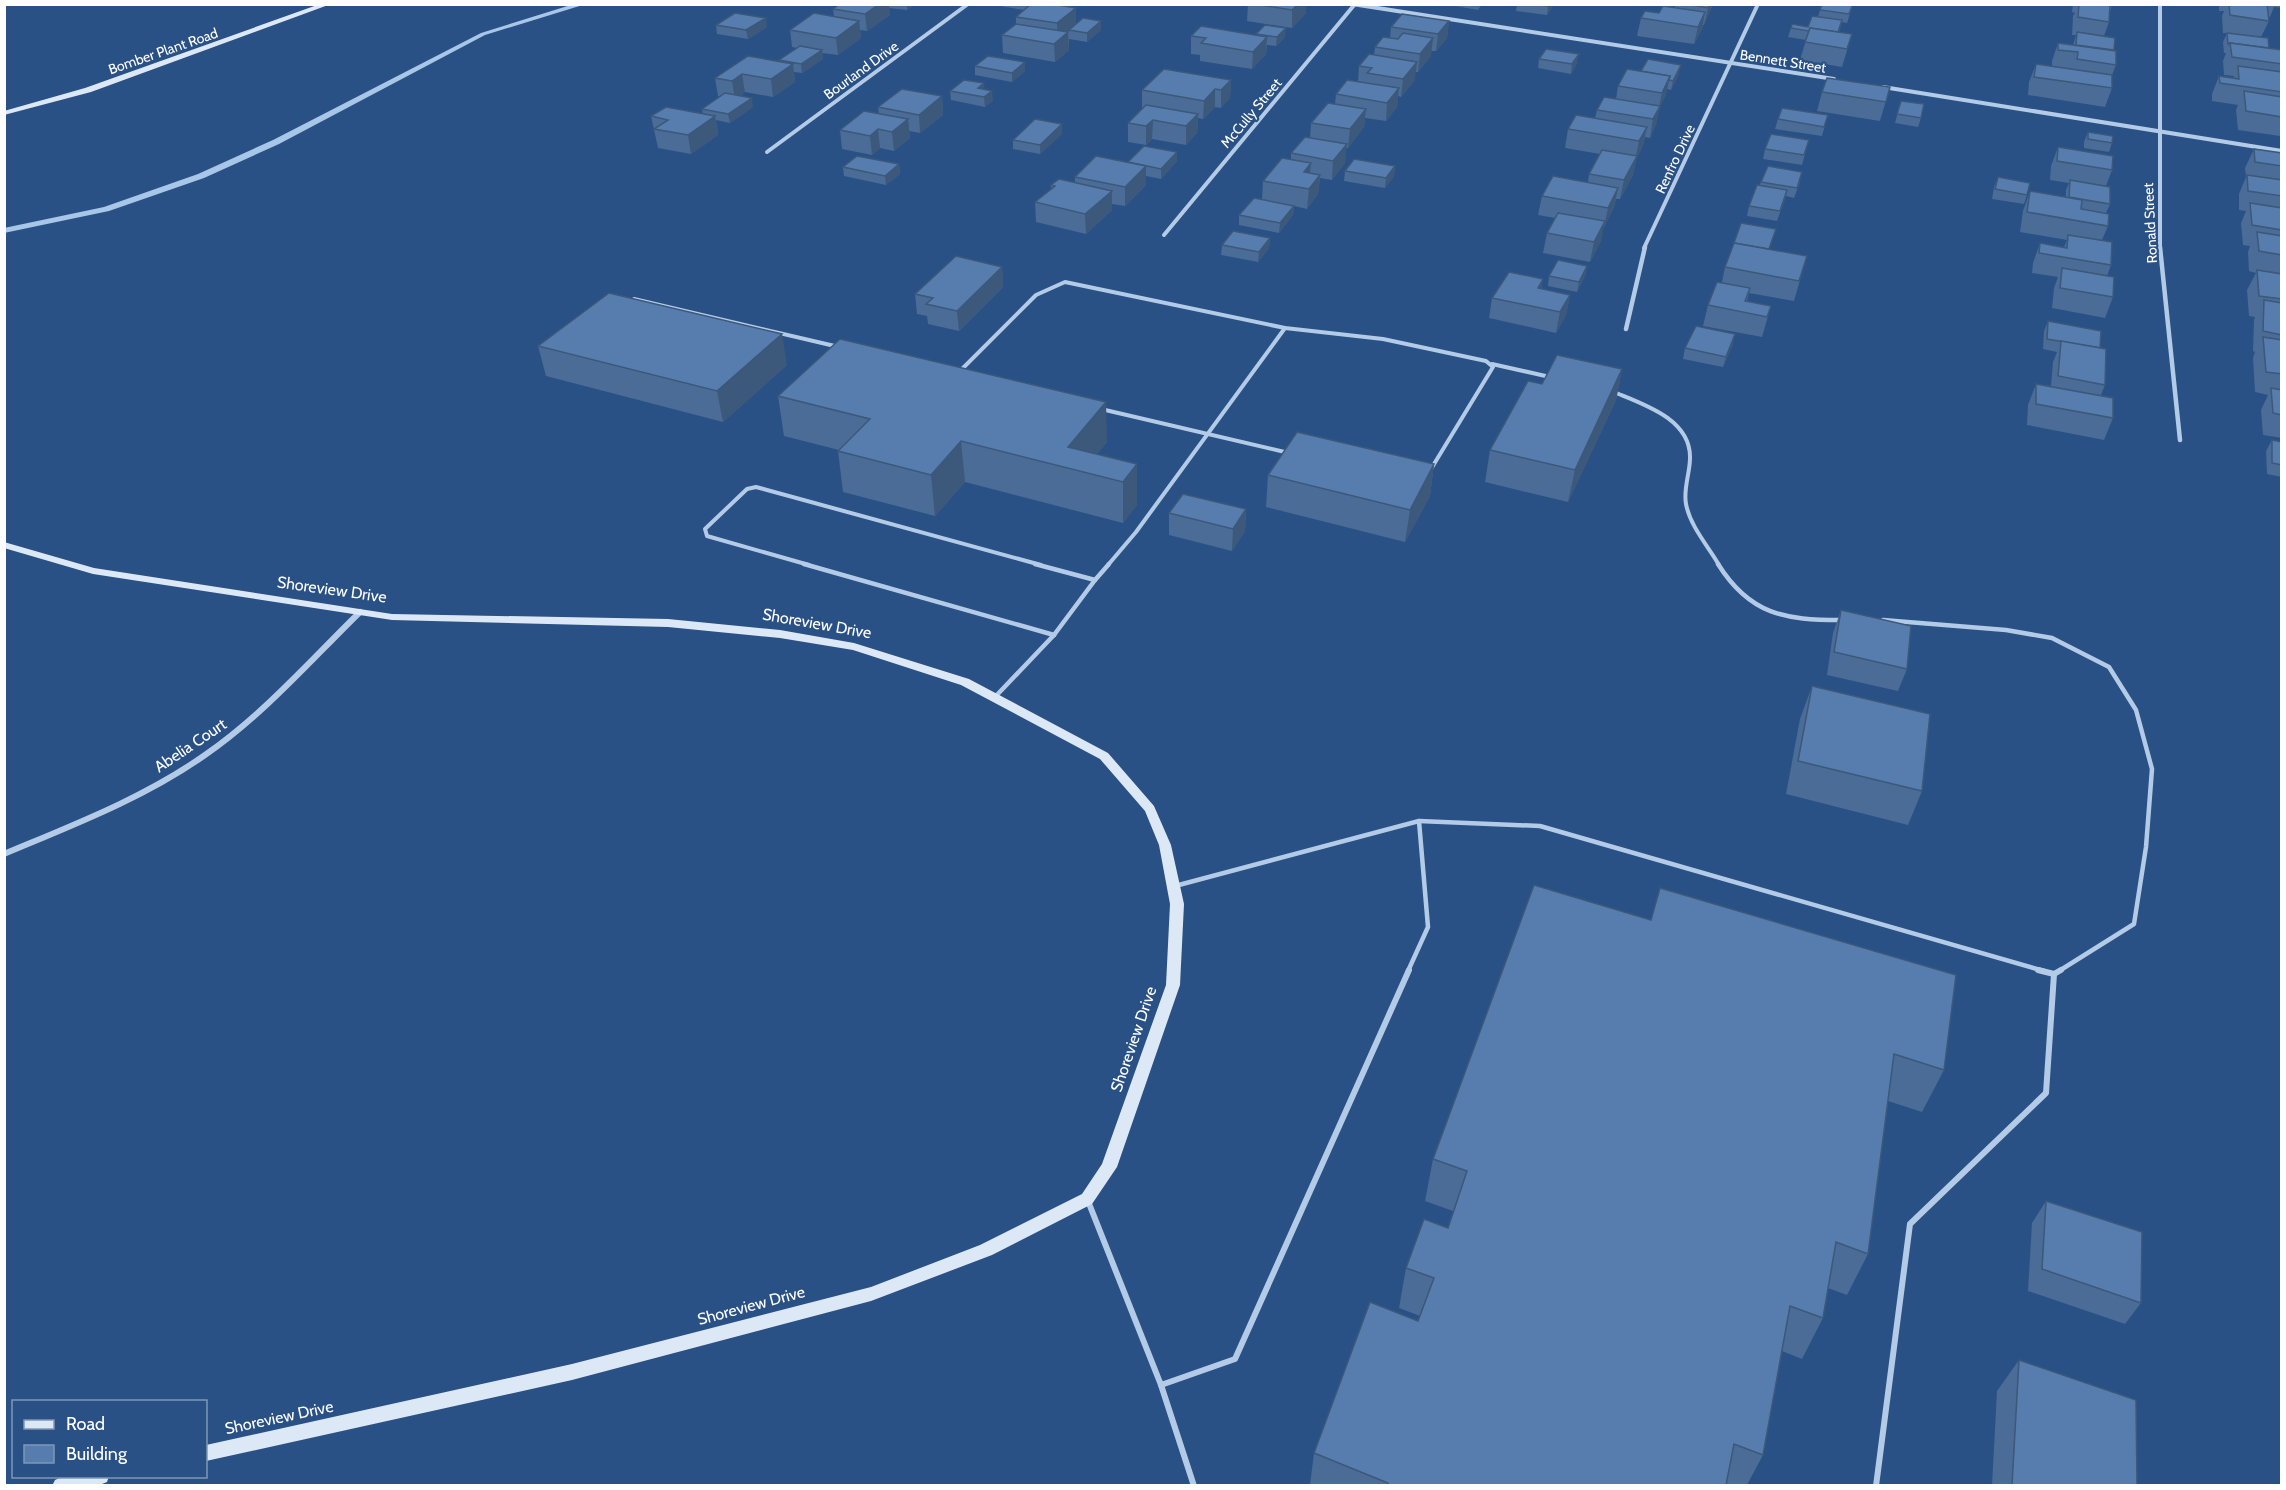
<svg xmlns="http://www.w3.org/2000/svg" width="2286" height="1490" viewBox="0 0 2286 1490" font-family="Cabin,sans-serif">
<rect width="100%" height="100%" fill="#295185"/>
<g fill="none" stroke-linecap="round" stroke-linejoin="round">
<!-- stream -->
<polygon fill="#a8c6e7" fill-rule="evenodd" points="574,4 586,4 485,35 279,144 204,178 109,211 4,233 4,228 104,207 198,174 273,140 481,33"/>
<!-- lane-far2 -->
<g stroke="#b3cbe7" stroke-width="4">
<polyline points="634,299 839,347"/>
<polyline points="1492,364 1550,377"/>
<polyline points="959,372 1036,295 1065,282 1285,328 1383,339 1486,361 1493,367 1431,469"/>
<path d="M1614 392C1643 404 1691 419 1690 458 1690 473 1683 489 1686 504 1690 526 1708 546 1719 565"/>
<polyline points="1101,409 1289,453"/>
<polyline points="809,565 707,536 705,529 747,489 756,487 1041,565"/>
<polyline points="1108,565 1136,532 1285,328"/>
</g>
<!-- lane-far1 -->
<g stroke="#b3cbe7" stroke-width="4.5">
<polyline points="804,564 1054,635"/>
<polyline points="1035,564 1095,580 1054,635"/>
<path d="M1718 564C1750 615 1785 620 1841 620"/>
<polyline points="1095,580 1109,564"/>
<polyline points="1883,620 2006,630 2052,638 2109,667 2136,710 2152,769 2146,847 2134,924 2059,971"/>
<polyline points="995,697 1054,635"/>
<polyline points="1419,821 1540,826 2044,971"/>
<polyline points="1175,886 1419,821 1428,927 1408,971"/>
</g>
<!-- lane -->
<g stroke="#b3cbe7" stroke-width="6">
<polyline points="2054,974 2061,970"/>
<polyline points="1088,1201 1161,1385 1235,1359 1409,970"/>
<polyline points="1161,1385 1194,1486"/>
<polyline points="1876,1486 1910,1224 2046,1093 2054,974 2038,970"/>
</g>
<!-- street-far2 -->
<g stroke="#b3cbe7" stroke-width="4">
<polyline points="1352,4 1834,79"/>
<polyline points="2160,4 2160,248"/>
<polyline points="1883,87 2282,151"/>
<polyline points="767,152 968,4"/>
<polyline points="1164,235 1355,4"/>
<polyline points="1644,248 1758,4"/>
</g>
<!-- street-far1 -->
<g stroke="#b3cbe7" stroke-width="4.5">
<polyline points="2160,247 2180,440"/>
<polyline points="1626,329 1645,247"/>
</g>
<!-- street -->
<path stroke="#b3cbe7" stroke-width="6" d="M4 854C73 825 144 798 205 755 263 715 310 661 360 612"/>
<!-- secondary -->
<g fill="#dde8f7" fill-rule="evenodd">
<polygon points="320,4 331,4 91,92 4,115 4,111 85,88"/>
<polygon points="4,542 94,568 392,614 668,619 780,630 854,643 969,679 1108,753 1154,806 1171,845 1184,904 1180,985 1117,1167 1092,1204 992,1255 871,1301 572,1380 206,1461 206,1445 572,1364 871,1287 980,1245 1082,1194 1102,1164 1166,985 1170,904 1159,845 1145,811 1100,759 961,685 853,650 780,638 668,627 392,620 93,574 4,548"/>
<polygon points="64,1476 109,1476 107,1482 97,1486 52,1486 55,1480"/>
</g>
</g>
<!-- wall -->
<g fill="#4a6c96">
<polygon points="840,4 915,4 907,10 889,8 890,15 867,31 860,30 861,38 838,55 822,53 823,59 802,73 794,72 795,82 773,97 745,92 740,96 753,107 730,123 716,120 718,135 691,154 658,148 651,116 703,114 702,109 720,97 718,96 715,78 779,61 797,48 792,47 790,30 834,17 833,9"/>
<polygon points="1072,4 1069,7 1076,8 1076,23 1101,21 1101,30 1087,42 1069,39 1069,32 1069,50 1055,62 1003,53 1002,35 1016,24 1016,17 1024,10 994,5"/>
<polygon points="1248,4 1306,4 1306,13 1292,28 1247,21"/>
<polygon points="1444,4 1482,4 1478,10"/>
<polygon points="1517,4 1554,4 1547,15 1516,11"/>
<polygon points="1675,4 1713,4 1704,25 1703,25 1702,29 1694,44 1637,36 1641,18 1675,7"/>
<polygon points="1853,4 1847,23 1842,22 1839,32 1852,34 1842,67 1800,60 1806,40 1788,37 1791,28 1808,27 1818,17 1820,10"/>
<polygon points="2073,4 2112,4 2110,12 2109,22 2104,36 2114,50 2116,65 2112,75 2112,88 2105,107 2028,95 2029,82 2036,64 2052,67 2052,61 2058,43 2073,45 2076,35 2072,35 2073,16 2075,13 2072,12"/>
<polygon points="2219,4 2282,4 2282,8 2274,7 2270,17 2268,17 2269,21 2261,37 2269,48 2282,50 2282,134 2280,136 2238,130 2236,110 2238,105 2212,101 2212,94 2219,76 2233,78 2234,76 2224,75 2223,61 2226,53 2224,53 2223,42 2227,33 2223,33 2222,16 2224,11 2219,11"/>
<polygon points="1449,21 1447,38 1436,51 1431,51 1431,56 1418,72 1415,72 1415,80 1401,97 1398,96 1397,107 1386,121 1365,118 1364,127 1348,148 1346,148 1345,163 1332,180 1320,178 1318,194 1307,209 1294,206 1293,215 1279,233 1239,225 1239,215 1262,199 1263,181 1291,160 1291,153 1310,138 1311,123 1335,104 1336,94 1358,82 1359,66 1374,55 1375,47 1390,38 1391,27"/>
<polygon points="716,25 767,27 748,39 717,34"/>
<polygon points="1256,34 1285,37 1276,46 1267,45 1266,54 1252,69 1200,61 1200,55 1191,54 1191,36 1256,35"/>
<polygon points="1539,59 1577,63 1571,74 1538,68"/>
<polygon points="975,66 1025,71 1012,82 975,75"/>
<polygon points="1641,71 1679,74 1671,90 1667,89 1666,94 1660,107 1656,124 1650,138 1645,137 1643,145 1636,160 1633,175 1620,199 1616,199 1614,207 1604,227 1603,227 1601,241 1590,262 1543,253 1547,233 1555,218 1538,215 1542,196 1588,182 1589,174 1600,154 1565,148 1568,129 1595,118 1597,110 1616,99 1618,86"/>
<polygon points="1231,80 1230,98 1221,108 1215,107 1203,119 1198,118 1197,133 1186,145 1152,139 1146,145 1128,142 1128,123 1142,109 1142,90"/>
<polygon points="984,83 984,89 993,100 985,107 951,100 950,91"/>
<polygon points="1890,87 1880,121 1817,111 1822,92"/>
<polygon points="942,96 943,115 920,133 909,131 910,138 894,151 880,148 872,155 842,149 840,130 879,114 878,107"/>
<polygon points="1901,101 1921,118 1918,127 1895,123"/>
<polygon points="1828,115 1822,136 1775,129 1778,119"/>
<polygon points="2088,132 2112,143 2109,152 2084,148 2084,142"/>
<polygon points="1062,134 1040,154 1013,149 1013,140"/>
<polygon points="1809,140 1802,165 1763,159 1765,149"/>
<polygon points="2058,147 2112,170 2106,186 2110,204 2106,213 2108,226 2102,240 2111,265 2107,276 2113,297 2105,318 2052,308 2054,288 2058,277 2032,273 2033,263 2040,243 2064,247 2067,240 2020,232 2023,211 2030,191 2066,197 2066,190 2069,183 2050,180 2051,166"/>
<polygon points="2254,149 2282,153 2282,438 2263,435 2261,410 2268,395 2255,392 2253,358 2255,352 2253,351 2254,320 2255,317 2249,316 2247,290 2256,273 2249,271 2248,252 2250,246 2243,245 2241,223 2246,211 2239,210 2239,194 2246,177 2245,168"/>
<polygon points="1177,152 1177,161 1161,179 1146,176 1146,185 1125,206 1112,204 1112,210 1086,234 1036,222 1035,202 1051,189 1051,185 1075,182 1075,177 1128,162"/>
<polygon points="899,164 900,174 886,185 844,176 843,167"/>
<polygon points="1395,166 1394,176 1385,188 1344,181 1345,171"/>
<polygon points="1998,177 2027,195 2024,204 1992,199 1994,187"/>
<polygon points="1761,182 1800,182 1794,198 1786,196 1777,221 1747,216 1749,206"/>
<polygon points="1270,238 1269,248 1258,262 1221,255 1222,245"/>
<polygon points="1734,243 1807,256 1794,301 1749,293 1747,301 1771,306 1762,337 1703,326 1708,305 1722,282 1725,267"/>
<polygon points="1587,266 1585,276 1577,292 1548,286 1549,276"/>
<polygon points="1002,267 1003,287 959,331 928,324 927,316 917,314 915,294"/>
<polygon points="1543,279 1541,289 1570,295 1566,315 1556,333 1489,318 1492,298"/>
<polygon points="2048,321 2100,348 2105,385 2101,395 2113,418 2104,440 2027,425 2028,405 2036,384 2051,386 2053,362 2057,352 2043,349 2044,331"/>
<polygon points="1733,344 1723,367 1683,359 1685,348"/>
<polygon points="538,346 787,365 723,422 546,376"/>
<polygon points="1622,369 1616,400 1568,502 1485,482 1490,450 1542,384"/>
<polygon points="778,396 1107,442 1097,454 1137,464 1137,505 1123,523 965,482 935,516 843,492 838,451 839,450 784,436"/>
<polygon points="2272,440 2282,442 2282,477 2267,474 2266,451"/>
<polygon points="1434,464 1430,496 1405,542 1266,507 1268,475"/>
<polygon points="1246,509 1245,531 1232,551 1169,535 1169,513"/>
<polygon points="1841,610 1907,669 1898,691 1827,675 1833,633"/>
<polygon points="1812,686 1922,791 1908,825 1786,794 1800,719"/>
<polygon points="1534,885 1944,1070 1922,1112 1888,1101 1868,1254 1847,1295 1828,1288 1823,1318 1802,1359 1782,1351 1763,1455 1747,1485 1310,1485 1314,1453 1418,1321 1420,1316 1399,1308 1406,1268 1448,1228 1453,1211 1425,1201 1433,1159"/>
<polygon points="2046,1201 2141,1303 2125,1324 2028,1291 2032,1223"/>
<polygon points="2019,1360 2137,1485 1992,1485 1997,1391"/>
</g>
<!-- shaded-wall -->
<g fill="#3c587a">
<polygon points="879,4 889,4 890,15 867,31 865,14"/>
<polygon points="907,4 915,4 907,10"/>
<polygon points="1298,4 1306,4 1306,13 1292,28 1292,10"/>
<polygon points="1550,4 1554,4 1553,6 1547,15 1548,6"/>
<polygon points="1709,4 1713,4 1704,25 1708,8"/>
<polygon points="1076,8 1076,26 1069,30 1068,33 1069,50 1055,62 1054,44 1058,41 1057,23"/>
<polygon points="1705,12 1702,29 1694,44 1698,27"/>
<polygon points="766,18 767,27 748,39 746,30"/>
<polygon points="859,21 861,38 838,55 836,38"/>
<polygon points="1101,21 1101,30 1087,42 1087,33"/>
<polygon points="1449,21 1447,38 1436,51 1438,34"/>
<polygon points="1286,28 1285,37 1276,46 1277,37"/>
<polygon points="1267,37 1266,54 1252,69 1253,52"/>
<polygon points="1433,38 1431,56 1418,72 1420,54"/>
<polygon points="822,50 823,59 802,73 801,64"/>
<polygon points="1579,54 1577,63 1571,74 1572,64"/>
<polygon points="1025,62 1025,71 1012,82 1012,73"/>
<polygon points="1417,62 1415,80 1401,97 1403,79"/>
<polygon points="793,64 795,82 773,97 771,79"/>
<polygon points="1681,65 1679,74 1671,90 1673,81"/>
<polygon points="742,74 745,92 735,99 732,81"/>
<polygon points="1670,76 1666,94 1660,107 1656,124 1650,138 1653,119 1658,111 1662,93"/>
<polygon points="1231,80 1230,98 1221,108 1221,90"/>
<polygon points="984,83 984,92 978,88"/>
<polygon points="1399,88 1397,107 1386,121 1387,103"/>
<polygon points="1215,89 1215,107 1203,119 1204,101"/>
<polygon points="992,91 993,100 985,107 984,97"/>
<polygon points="942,96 943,115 920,133 919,115"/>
<polygon points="752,98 753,107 730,123 728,114"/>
<polygon points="1366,109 1364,127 1348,148 1350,129"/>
<polygon points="1198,114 1197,133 1186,145 1186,126"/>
<polygon points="715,116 718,135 691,154 688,135"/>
<polygon points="908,119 910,138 894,151 892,132"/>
<polygon points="1153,120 1152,139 1146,145 1146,126"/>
<polygon points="1062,124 1062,134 1040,154 1040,145"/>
<polygon points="1647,127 1643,145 1636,160 1633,175 1620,199 1624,180 1636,156 1639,141"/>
<polygon points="878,129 880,148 872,155 870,136"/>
<polygon points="1347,144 1345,163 1332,180 1333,161"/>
<polygon points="1177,152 1177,161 1161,179 1161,169"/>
<polygon points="1311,163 1309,183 1304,172"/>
<polygon points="899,164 900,174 886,185 885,176"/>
<polygon points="1146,166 1146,185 1125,206 1125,187"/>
<polygon points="1395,166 1394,176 1385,188 1386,178"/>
<polygon points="1320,175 1318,194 1307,209 1309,189"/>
<polygon points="1618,188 1614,207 1604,227 1608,208"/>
<polygon points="1112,191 1112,210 1086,234 1085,214"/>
<polygon points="1294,206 1293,215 1279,233 1280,223"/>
<polygon points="1605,221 1601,241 1590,262 1594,242"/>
<polygon points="1270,238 1269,248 1258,262 1259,252"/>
<polygon points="1587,266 1585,276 1577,292 1579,282"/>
<polygon points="1002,267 1003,287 959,331 957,311"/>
<polygon points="1543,279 1539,300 1534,308 1538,288"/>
<polygon points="1570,295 1566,315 1556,333 1560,312"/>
<polygon points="782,334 787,365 723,422 717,391"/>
<polygon points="1735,334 1733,344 1723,367 1726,357"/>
<polygon points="1622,369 1616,400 1568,502 1575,470"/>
<polygon points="1106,402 1107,442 1083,472 1068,447"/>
<polygon points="961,441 965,482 935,516 931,475"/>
<polygon points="1137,464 1137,505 1123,523 1123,482"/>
<polygon points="1434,464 1430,496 1405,542 1410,510"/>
<polygon points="1246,509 1245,531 1232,551 1233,529"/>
</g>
<!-- building -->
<g fill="#567dae" stroke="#3c587a" stroke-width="1.5">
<polygon points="840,4 879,4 865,14 833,9"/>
<polygon points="1031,4 1053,4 1076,8 1057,23 1016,17"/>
<polygon points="1255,4 1298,4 1292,10"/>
<polygon points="1535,4 1550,4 1548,6"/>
<polygon points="1687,4 1709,4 1708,8"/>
<polygon points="1822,4 1853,4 1849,14 1820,10"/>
<polygon points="2079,4 2110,4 2109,22 2078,17"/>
<polygon points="2229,4 2267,4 2269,21 2230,15"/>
<polygon points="1663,6 1705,12 1698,27 1641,18 1645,11 1659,13"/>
<polygon points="735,13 766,18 746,30 716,25"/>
<polygon points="814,13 859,21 836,38 790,30"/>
<polygon points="1402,14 1449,21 1438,34 1391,27"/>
<polygon points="1812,16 1842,20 1838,32 1810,28 1809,31 1791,28 1792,24 1808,27"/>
<polygon points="1083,18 1101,21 1087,33 1069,30"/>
<polygon points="1016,24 1068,32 1054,44 1002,35"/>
<polygon points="1265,25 1286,28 1277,37 1256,34"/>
<polygon points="1201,26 1267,37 1253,52 1201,43 1206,38 1191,36"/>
<polygon points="1810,28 1852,34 1847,49 1805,42"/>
<polygon points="2077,32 2115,38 2114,50 2076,45"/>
<polygon points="1403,33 1433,38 1420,54 1375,47 1383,37 1398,39"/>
<polygon points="2227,33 2268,38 2269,48 2230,43 2231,44 2228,44"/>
<polygon points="2058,43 2116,51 2116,65 2077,59 2078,52 2058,50"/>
<polygon points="2230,43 2282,50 2282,64 2232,57"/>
<polygon points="800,46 822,50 801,64 779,60"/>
<polygon points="1546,49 1579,54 1572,64 1539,59"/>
<polygon points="1369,54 1417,62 1403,79 1367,73 1372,68 1359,66"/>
<polygon points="748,56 793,64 771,79 742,74 732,81 715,78"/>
<polygon points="988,56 1025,62 1012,73 975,66"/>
<polygon points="1648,59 1681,65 1673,81 1669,80 1670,76 1641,71"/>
<polygon points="2036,64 2112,75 2112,88 2034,77"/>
<polygon points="2238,66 2282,72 2282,92 2220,83 2219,76 2239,79"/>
<polygon points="1164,69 1231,80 1221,90 1215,89 1204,101 1142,90"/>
<polygon points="1627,69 1670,76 1662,93 1618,86"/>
<polygon points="1827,78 1890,87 1886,102 1822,92"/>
<polygon points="964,80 984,83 978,88 992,91 984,97 950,91"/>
<polygon points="1347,80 1399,88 1387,103 1336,94"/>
<polygon points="902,89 942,96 919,115 878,107"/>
<polygon points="2244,91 2282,97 2282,117 2246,111"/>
<polygon points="725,93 752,98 728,114 702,109"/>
<polygon points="1604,97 1660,106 1653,119 1597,110"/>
<polygon points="1901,101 1924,104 1921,118 1897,114"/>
<polygon points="1328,103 1366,109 1350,129 1311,123"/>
<polygon points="1146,105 1198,114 1186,126 1153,120 1146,126 1128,123"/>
<polygon points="666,107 715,116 688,135 654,129 668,120 651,116"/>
<polygon points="1782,108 1828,115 1824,127 1778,119"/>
<polygon points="864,111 908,119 892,132 878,129 870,136 840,130"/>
<polygon points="1576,115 1647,127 1639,141 1568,129"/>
<polygon points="1035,119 1062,124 1040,145 1013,140"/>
<polygon points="2088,132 2113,136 2112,143 2088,139"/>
<polygon points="1771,134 1809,140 1804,155 1765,149"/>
<polygon points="1305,137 1347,144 1333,161 1291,153"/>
<polygon points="1144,146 1177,152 1161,169 1128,162"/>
<polygon points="2058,147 2113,156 2112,170 2057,161"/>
<polygon points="2254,149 2282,153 2282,166 2255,162"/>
<polygon points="1602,150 1637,156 1624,180 1589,174"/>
<polygon points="857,156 899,164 885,176 843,167"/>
<polygon points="1096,156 1146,166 1125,187 1075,177"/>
<polygon points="1282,158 1311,163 1304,172 1320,175 1309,189 1263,181"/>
<polygon points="1354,159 1395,166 1386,178 1345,171"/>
<polygon points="1768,166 1802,172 1797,188 1761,182"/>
<polygon points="2247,175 2282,180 2282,196 2248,191"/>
<polygon points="1553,176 1618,188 1608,208 1542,196"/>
<polygon points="1998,177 2030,183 2027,195 1995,189"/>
<polygon points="1059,179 1112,191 1085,214 1035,202 1055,186 1051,185"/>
<polygon points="2070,180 2110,187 2110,204 2069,197"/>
<polygon points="1757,185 1787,190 1780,211 1749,206"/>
<polygon points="2030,191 2082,200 2081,209 2109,214 2108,226 2027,212"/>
<polygon points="1254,198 1294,206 1280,223 1239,215"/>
<polygon points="2250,203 2282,208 2282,230 2252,225"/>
<polygon points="1558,213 1605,221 1594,242 1547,233"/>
<polygon points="1741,223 1776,229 1769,249 1734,243"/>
<polygon points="1233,231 1270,238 1259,252 1222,245"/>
<polygon points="2257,232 2282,236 2282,255 2259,251"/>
<polygon points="2068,235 2112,242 2111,265 2039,253 2040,243 2067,248"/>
<polygon points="1734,243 1807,256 1799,281 1725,267"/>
<polygon points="956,256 1002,267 957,311 926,304 933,298 915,294"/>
<polygon points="1558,260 1587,266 1579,282 1549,276"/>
<polygon points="2062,268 2114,277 2113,297 2060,288"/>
<polygon points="2257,270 2282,274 2282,299 2259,296"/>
<polygon points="1509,272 1543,279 1538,288 1570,295 1560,312 1492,298"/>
<polygon points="1717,282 1750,288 1745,301 1771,306 1767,317 1708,305"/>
<polygon points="609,293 782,334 717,391 538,346"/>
<polygon points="2264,300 2282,303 2282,335 2263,331"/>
<polygon points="2048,321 2101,331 2100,348 2047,339"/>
<polygon points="1696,326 1735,334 1726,357 1685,348"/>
<polygon points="2263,337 2282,340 2282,374 2266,372"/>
<polygon points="840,339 1106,402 1068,447 1137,464 1123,482 961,441 931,475 838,451 870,419 778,396"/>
<polygon points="2061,341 2106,349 2105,385 2058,376"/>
<polygon points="1557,355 1622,369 1575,470 1490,450 1528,381 1542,384"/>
<polygon points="2036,384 2113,398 2113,418 2036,404"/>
<polygon points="2271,388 2282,390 2282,415 2273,413"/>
<polygon points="1297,432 1434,464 1410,510 1268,475"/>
<polygon points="2272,440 2282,442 2282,465 2272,463"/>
<polygon points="1183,494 1246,509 1233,529 1169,513"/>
<polygon points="1841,610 1911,626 1907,669 1834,652"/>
<polygon points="1812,686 1930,714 1922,791 1798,761"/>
<polygon points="1534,885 1651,920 1660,888 1956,975 1944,1070 1894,1054 1868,1254 1836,1242 1823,1318 1790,1306 1763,1455 1734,1444 1726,1485 1388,1485 1388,1483 1314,1453 1370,1302 1418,1321 1434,1278 1406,1268 1424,1219 1448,1228 1467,1171 1433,1159"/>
<polygon points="2046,1201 2142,1232 2141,1303 2042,1269"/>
<polygon points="2019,1360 2136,1400 2137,1485 2012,1485"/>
</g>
<g text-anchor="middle" stroke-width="4.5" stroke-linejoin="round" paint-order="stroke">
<!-- far-street labels -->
<g font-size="14" fill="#fff" stroke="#295185">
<text transform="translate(163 51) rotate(-19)" y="5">Bomber Plant Road</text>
<text transform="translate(1783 61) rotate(9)" y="5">Bennett Street</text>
<text transform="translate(861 70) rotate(-36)" y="5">Bourland Drive</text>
<text transform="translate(1251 113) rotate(-50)" y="5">McCully Street</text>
<text transform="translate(1675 159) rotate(-65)" y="5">Renfro Drive</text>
<text transform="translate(2150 223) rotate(-93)" y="5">Ronald Street</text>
</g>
<!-- street labels -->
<g font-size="16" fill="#fff" stroke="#295185">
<text transform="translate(332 589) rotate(8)" y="6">Shoreview Drive</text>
<text transform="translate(817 623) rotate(10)" y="6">Shoreview Drive</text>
<text transform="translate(190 745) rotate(-34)" y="6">Abelia Court</text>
<text transform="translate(1133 1039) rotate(-71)" y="6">Shoreview Drive</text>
<text transform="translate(751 1305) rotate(-15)" y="6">Shoreview Drive</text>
<text transform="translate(279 1417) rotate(-12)" y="6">Shoreview Drive</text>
</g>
</g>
<!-- border -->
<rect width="2286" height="1490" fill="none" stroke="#ffffff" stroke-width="12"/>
<!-- legend -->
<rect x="12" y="1400" width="195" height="78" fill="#295185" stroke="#7f97b6" stroke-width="1.5"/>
<rect x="24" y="1420" width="30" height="9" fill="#dde8f7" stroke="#7f97b6" stroke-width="1.5"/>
<text x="66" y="1430" font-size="18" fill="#ffffff">Road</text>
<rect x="24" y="1445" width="30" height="18" fill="#567dae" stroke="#7f97b6" stroke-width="1.5"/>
<text x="66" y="1460" font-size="18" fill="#ffffff">Building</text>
</svg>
